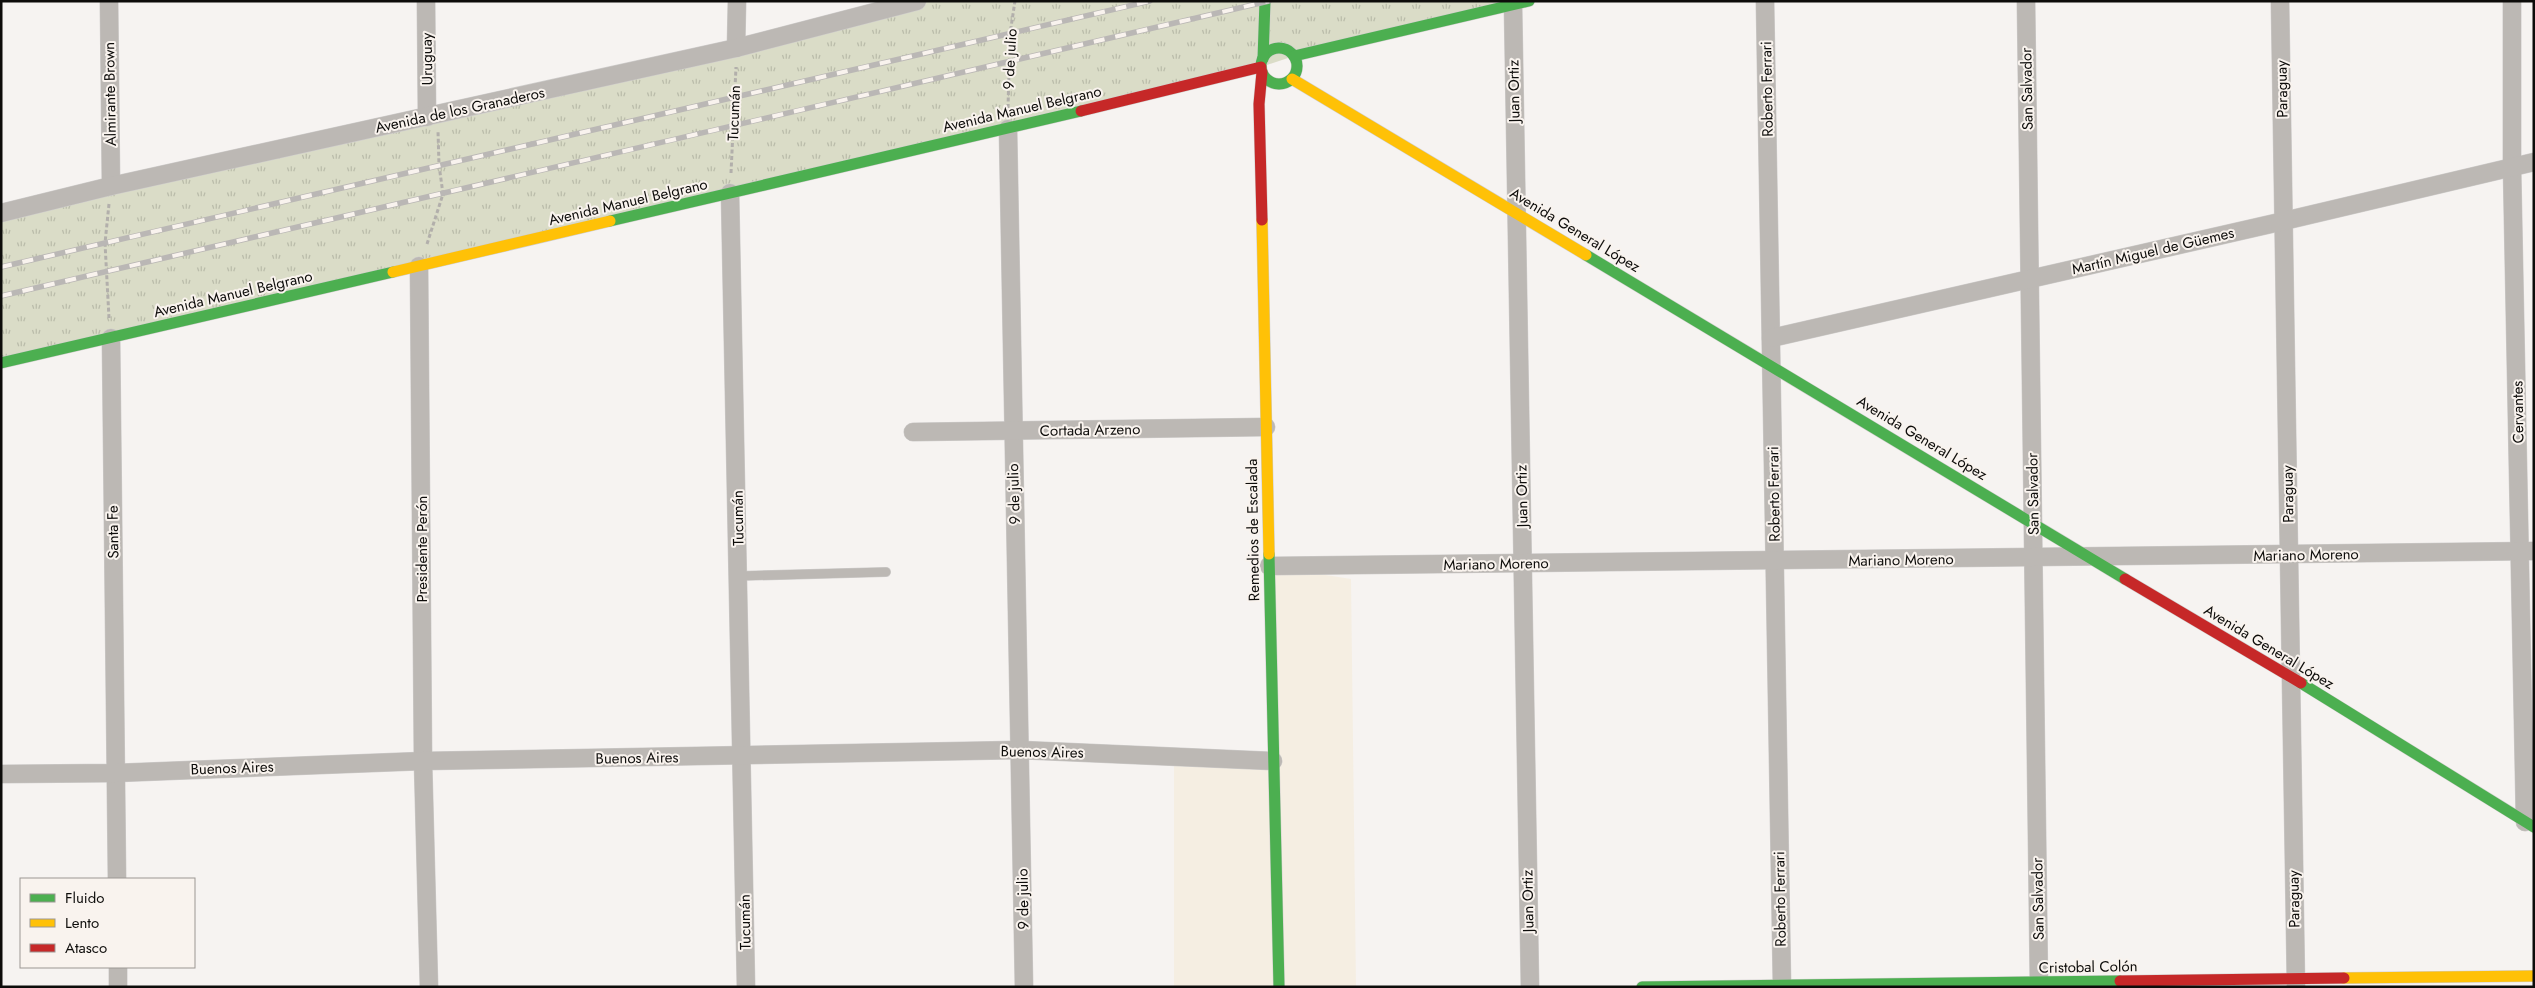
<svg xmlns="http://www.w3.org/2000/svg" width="2535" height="988" viewBox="0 0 2535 988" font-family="Jost,sans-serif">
<defs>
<pattern id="grass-tufts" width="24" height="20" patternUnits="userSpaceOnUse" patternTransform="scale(1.25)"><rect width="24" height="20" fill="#dadcc7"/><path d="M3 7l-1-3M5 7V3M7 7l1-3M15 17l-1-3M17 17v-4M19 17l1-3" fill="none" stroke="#babcaa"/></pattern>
</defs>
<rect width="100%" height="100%" fill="#f6f3f1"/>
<!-- commercial -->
<polygon fill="#f5eee2" points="1269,566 1351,579 1356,987 1174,987 1174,757 1273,761"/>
<!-- grass -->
<polygon fill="url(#grass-tufts)" points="917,1 1529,1 1294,56 1261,67 1,363 1,213"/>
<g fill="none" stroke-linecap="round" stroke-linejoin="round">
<!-- lane casing -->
<g stroke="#d0cecd" stroke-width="10">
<polyline id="lane" points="739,576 886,572"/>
</g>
<!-- street casing -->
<g stroke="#d0cecd" stroke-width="19">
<g id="street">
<polyline points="109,1 111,186"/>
<polyline points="426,1 427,117"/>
<polyline points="1765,1 1782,987"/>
<polyline points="2026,1 2039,987"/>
<polyline points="2280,1 2296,987"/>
<polyline points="2512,1 2512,167 2525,822"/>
<polyline points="1513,5 1530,987"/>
<polyline points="736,48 737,1"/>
<polyline points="1008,129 1024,987"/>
<polyline points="730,193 746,987"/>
<polyline points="1,213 111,186 736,48 917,1"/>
<polyline points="419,266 423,761 429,987"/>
<polyline points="111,338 117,879"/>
<polyline points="1771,338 2284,221 2534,162"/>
<polyline points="913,432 1266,427"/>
<polyline points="1269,566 2534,551"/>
<polyline points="1,774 116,773 423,761 1021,750 1273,761"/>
<polyline points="118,967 118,987"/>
</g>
</g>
<!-- fast casing -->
<g stroke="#d0cecd" stroke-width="12">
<g id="fast">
<circle cx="1279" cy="66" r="18"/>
<polyline points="1294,56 1529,1"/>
<polyline points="1263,59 1265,1"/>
<polyline points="610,221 1081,111"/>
<polyline points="1586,255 2125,579"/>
<polyline points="1,363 393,272"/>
<polyline points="1269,554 1279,987"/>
<polyline points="2301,683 2534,827"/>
<polyline points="1642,987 2120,981"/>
</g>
</g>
<!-- slow casing -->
<g stroke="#d0cecd" stroke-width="12">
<g id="slow">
<polyline points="1292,79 1586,255"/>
<polyline points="1262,220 1269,554"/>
<polyline points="393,272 610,221"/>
<polyline points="2344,978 2534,976"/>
</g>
</g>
<!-- jam casing -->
<g stroke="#d0cecd" stroke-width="12">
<g id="jam">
<polyline points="1081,111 1261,67"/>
<polyline points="1262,220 1259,104 1262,72"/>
<polyline points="2125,579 2301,683"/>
<polyline points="2120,981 2344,978"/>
</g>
</g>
<!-- path -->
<g stroke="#b2afab" stroke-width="3" stroke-dasharray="4 2.5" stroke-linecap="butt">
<polyline points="1008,108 1010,34 1015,1"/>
<polyline points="731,173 736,67"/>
<polyline points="109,204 105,243 109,318"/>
<polyline points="427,244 443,194 439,165 438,131"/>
</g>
<!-- lane -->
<use href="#lane" stroke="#bcb8b4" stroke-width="9"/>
<!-- street -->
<use href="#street" stroke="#bcb8b4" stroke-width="18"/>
<!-- fast -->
<use href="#fast" stroke="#4caf50" stroke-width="11"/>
<!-- slow -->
<use href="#slow" stroke="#ffc107" stroke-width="11"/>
<!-- jam -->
<use href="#jam" stroke="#c62828" stroke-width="11"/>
<!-- rail casing -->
<g stroke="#bab7b5" stroke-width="5.5">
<g id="rail">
<polyline points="1,267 1150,1"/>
<polyline points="1,296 1269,1"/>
</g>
</g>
<!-- rail -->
<use href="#rail" stroke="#f9f3ee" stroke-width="4" stroke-dasharray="11" stroke-linecap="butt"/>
</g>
<g text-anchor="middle" stroke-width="4" stroke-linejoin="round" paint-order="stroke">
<!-- street labels -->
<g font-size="15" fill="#0d0c0a" stroke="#f9f3ee">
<text transform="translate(427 59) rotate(-91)" y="5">Uruguay</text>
<text transform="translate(1010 59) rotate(-87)" y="5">9 de julio</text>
<text transform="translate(1767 89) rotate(-91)" y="5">Roberto Ferrari</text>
<text transform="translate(2027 89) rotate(-91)" y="5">San Salvador</text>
<text transform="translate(2282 89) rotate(-91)" y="5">Paraguay</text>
<text transform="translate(1514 91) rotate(-91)" y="5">Juan Ortiz</text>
<text transform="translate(110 94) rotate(-91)" y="5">Almirante Brown</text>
<text transform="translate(1022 109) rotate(-13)" y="5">Avenida Manuel Belgrano</text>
<text transform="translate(460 110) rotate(-12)" y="5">Avenida de los Granaderos</text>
<text transform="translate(734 113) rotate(-88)" y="5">Tucumán</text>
<text transform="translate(628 202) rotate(-13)" y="5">Avenida Manuel Belgrano</text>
<text transform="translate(1575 230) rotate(31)" y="5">Avenida General López</text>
<text transform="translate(2153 251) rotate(-13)" y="5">Martín Miguel de Güemes</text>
<text transform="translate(233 294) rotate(-13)" y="5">Avenida Manuel Belgrano</text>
<text transform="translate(2518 412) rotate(-91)" y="5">Cervantes</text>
<text transform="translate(1090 430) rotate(-1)" y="5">Cortada Arzeno</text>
<text transform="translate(1922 438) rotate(31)" y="5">Avenida General López</text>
<text transform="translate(1014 494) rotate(-92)" y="5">9 de julio</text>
<text transform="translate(1774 494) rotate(-91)" y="5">Roberto Ferrari</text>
<text transform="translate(2033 494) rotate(-91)" y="5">San Salvador</text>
<text transform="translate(2288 494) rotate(-91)" y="5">Paraguay</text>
<text transform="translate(1522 496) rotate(-91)" y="5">Juan Ortiz</text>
<text transform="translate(738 518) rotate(-91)" y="5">Tucumán</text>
<text transform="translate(1253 530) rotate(-91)" y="5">Remedios de Escalada</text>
<text transform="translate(113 532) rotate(-91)" y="5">Santa Fe</text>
<text transform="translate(422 549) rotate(-90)" y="5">Presidente Perón</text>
<text transform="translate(2306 555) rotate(-1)" y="5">Mariano Moreno</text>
<text transform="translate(1901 560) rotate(-1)" y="5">Mariano Moreno</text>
<text transform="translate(1496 564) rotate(-1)" y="5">Mariano Moreno</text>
<text transform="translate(2269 647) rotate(31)" y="5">Avenida General López</text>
<text transform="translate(1042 752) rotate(1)" y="5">Buenos Aires</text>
<text transform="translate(637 758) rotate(-1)" y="5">Buenos Aires</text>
<text transform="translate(232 768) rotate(-2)" y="5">Buenos Aires</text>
<text transform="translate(1023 899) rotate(-91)" y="5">9 de julio</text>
<text transform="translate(1780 899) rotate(-91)" y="5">Roberto Ferrari</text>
<text transform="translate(2038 899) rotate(-91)" y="5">San Salvador</text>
<text transform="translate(2294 899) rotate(-91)" y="5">Paraguay</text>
<text transform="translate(1528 901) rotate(-91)" y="5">Juan Ortiz</text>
<text transform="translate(745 922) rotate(-91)" y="5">Tucumán</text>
<text transform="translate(2088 967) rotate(-1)" y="5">Cristobal Colón</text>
</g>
</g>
<!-- border -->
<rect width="2535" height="988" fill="none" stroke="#0d0c0a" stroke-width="5"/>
<!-- legend -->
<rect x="20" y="878" width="175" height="90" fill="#f9f3ee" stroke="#9b9793"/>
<rect x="30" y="894" width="25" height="8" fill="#4caf50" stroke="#9b9793"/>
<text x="65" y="903" font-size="15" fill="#0d0c0a">Fluido</text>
<rect x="30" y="919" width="25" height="8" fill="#ffc107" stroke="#9b9793"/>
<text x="65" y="928" font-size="15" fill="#0d0c0a">Lento</text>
<rect x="30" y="944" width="25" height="8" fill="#c62828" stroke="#9b9793"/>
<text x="65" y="953" font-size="15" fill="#0d0c0a">Atasco</text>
</svg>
